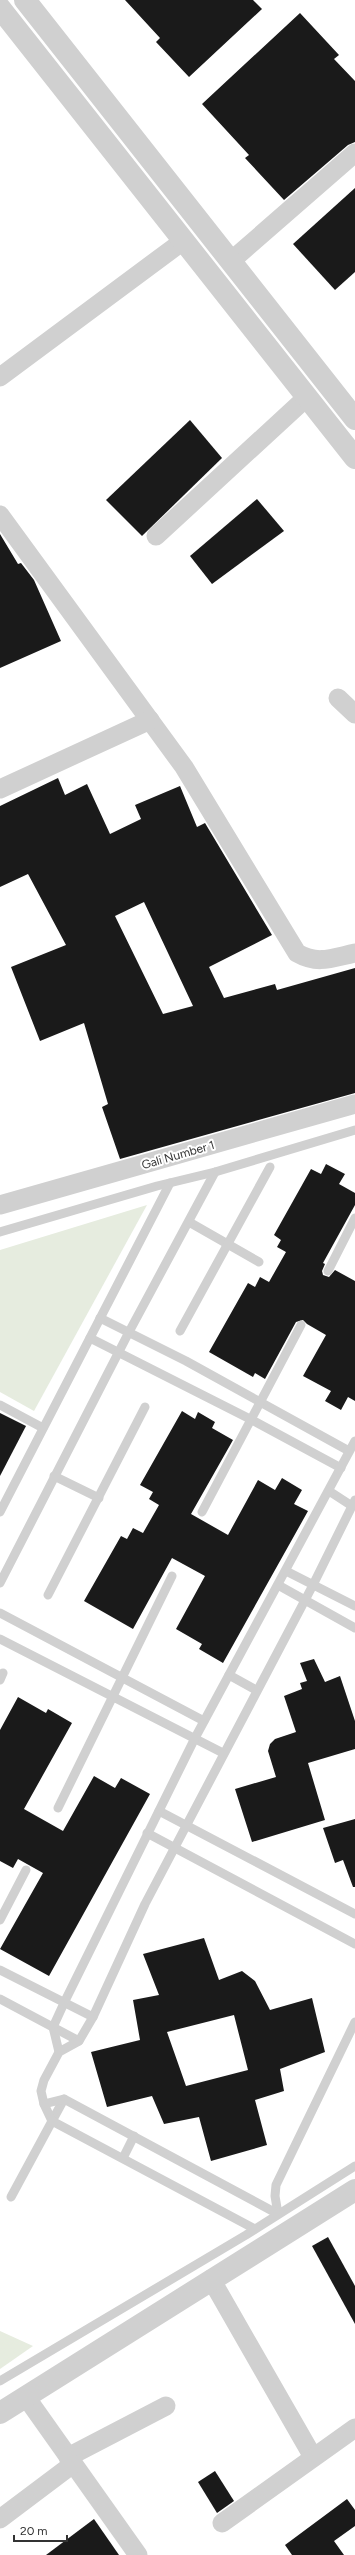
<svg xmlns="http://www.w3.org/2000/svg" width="355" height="2555" viewBox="0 0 355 2555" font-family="Figtree,sans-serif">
<rect width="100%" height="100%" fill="#fff"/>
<!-- green -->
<g fill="#e6ecdf">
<polygon points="147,1205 34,1411 0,1392 0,1250"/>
<polygon points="0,2331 33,2346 0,2369"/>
</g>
<!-- building -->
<g fill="#1a1a1a" fill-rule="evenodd">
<polygon points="125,0 253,0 262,9 189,77 156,42 160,38"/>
<polygon points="300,13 339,55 334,59 355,81 355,142 348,145 284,200 245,158 249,155 202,104"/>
<polygon points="355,188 355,272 335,290 293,244"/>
<polygon points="190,420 222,458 142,536 106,500"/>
<polygon points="257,499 284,531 212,584 190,556"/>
<polygon points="0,534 18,564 21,563 34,580 61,641 0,668"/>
<path d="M58 778 65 795 87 784 110 834 141 819 135 805 180 786 197 827 205 823 272 935 209 967 224 998 275 984 277 990 355 968V1093L120 1159 102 1107 108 1104 84 1023 40 1041 11 967 66 945 28 874 0 887V806ZM144 902 193 1006 163 1014 115 916Z"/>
<polygon points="326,1164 345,1174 339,1184 355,1193 355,1205 323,1263 325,1264 322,1271 323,1275 329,1277 335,1270 355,1281 355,1401 348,1397 341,1410 325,1401 331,1391 303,1376 326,1335 307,1324 303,1320 296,1322 265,1379 255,1373 253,1377 209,1352 248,1283 255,1287 260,1277 269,1282 286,1252 277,1247 281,1240 274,1235 311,1169 321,1174"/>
<polygon points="182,1411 195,1419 198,1412 215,1422 212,1428 233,1440 191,1514 228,1535 258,1480 275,1490 282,1478 302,1490 294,1504 308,1511 223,1663 199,1649 202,1644 176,1629 205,1576 172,1558 133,1629 84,1601 121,1536 127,1539 133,1528 143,1533 159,1505 149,1499 153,1492 140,1485"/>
<polygon points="0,1413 26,1426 0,1476"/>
<polygon points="314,1659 325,1682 340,1676 355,1721 355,1749 308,1763 325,1820 252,1842 235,1789 276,1777 268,1751 270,1744 275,1739 296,1732 284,1696 302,1689 300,1683 307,1681 300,1663"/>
<polygon points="18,1697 46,1713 48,1709 72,1723 24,1809 63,1831 94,1776 115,1788 121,1778 150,1794 49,1976 0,1949 43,1873 18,1859 13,1868 0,1861 0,1730"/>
<polygon points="355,1819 355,1887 353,1887 343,1860 335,1863 323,1828"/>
<path d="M204 1938 219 1980 242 1971 255 1981 270 2010 312 1998 325 2052 280 2069 284 2091 255 2100 267 2145 211 2161 199 2117 164 2124 152 2096 107 2107 91 2052 140 2040 133 2000 159 1995 143 1954ZM234 2015 248 2070 186 2086 167 2032Z"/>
<polygon points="328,2237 355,2286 355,2324 312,2246"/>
<polygon points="215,2471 234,2501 217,2513 198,2482"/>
<polygon points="347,2499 355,2510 355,2526 334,2541 344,2555 292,2555 285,2545"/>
<polygon points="94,2519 119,2555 46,2555"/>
</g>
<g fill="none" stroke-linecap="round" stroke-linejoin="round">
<!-- service -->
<g stroke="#d0d0d0" stroke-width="9">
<polyline points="189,1222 259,1262"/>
<polyline points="0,1232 157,1186 215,1172 355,1130"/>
<polyline points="328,1271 355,1218"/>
<polyline points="100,1318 186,1361 349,1451"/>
<polyline points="180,1331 270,1167"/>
<polyline points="90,1338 252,1420 341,1468"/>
<polyline points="0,1405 43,1428"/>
<polyline points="54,1476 99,1498"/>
<polyline points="329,1491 352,1506"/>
<polyline points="0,1512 170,1183"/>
<polyline points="202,1512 301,1325"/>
<polyline points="286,1571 355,1606"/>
<polyline points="0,1583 129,1332 215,1172"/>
<polyline points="278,1585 355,1628"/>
<polyline points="48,1595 145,1407"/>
<polyline points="0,1613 204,1721"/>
<polyline points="0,1639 223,1753"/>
<polyline points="229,1675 256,1690"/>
<polyline points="0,1680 3,1673"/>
<polyline points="58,1808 172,1576"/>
<polyline points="159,1811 355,1914"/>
<polyline points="147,1833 355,1944"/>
<polyline points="0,1920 26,1870"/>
<polyline points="0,1970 93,2017"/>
<polyline points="0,1999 79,2041"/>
<polyline points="59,2052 53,2027 64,2003 195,1738 355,1441"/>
<polyline points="44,2104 41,2091 44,2080 59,2052 79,2041 93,2017 145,1904 313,1585 355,1500"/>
<polyline points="123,2158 134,2136"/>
<polyline points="11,2197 64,2099"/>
<polyline points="278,2214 275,2196 276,2185 355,2022"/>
<polyline points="255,2229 52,2121 44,2104 64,2099 278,2214"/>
<polyline points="0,2381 246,2235 355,2166"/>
</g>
<!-- minor -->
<g stroke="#d0d0d0" stroke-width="19">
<polyline points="231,261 355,153"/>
<polyline points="0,377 183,241"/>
<path d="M0 515 184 767 297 953C318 965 332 958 355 953"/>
<polyline points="156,536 307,397"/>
<polyline points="338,698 355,714"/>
<polyline points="0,789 150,720"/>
<polyline points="0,1205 355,1104"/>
<polyline points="211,2279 313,2457"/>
<polyline points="26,2397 138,2555"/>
<polyline points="68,2457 166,2406"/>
<polyline points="0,2519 73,2464"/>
<polyline points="222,2523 355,2428"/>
</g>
<!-- tertiary -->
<g stroke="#d0d0d0" stroke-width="22">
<polyline points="25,0 355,419"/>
<polyline points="0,8 355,458"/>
<polyline points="0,2413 355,2190"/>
</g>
</g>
<g text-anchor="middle" stroke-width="4" stroke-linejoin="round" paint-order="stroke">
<!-- street labels -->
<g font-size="12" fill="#333" stroke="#fff">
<text transform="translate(178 1155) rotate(-16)" y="4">Gali Number 1</text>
</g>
</g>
<!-- scale -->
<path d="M14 2535v6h53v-6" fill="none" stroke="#333333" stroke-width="2"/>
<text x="20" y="2535" font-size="12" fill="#333333" stroke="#ffffff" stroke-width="3" paint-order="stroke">20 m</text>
</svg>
